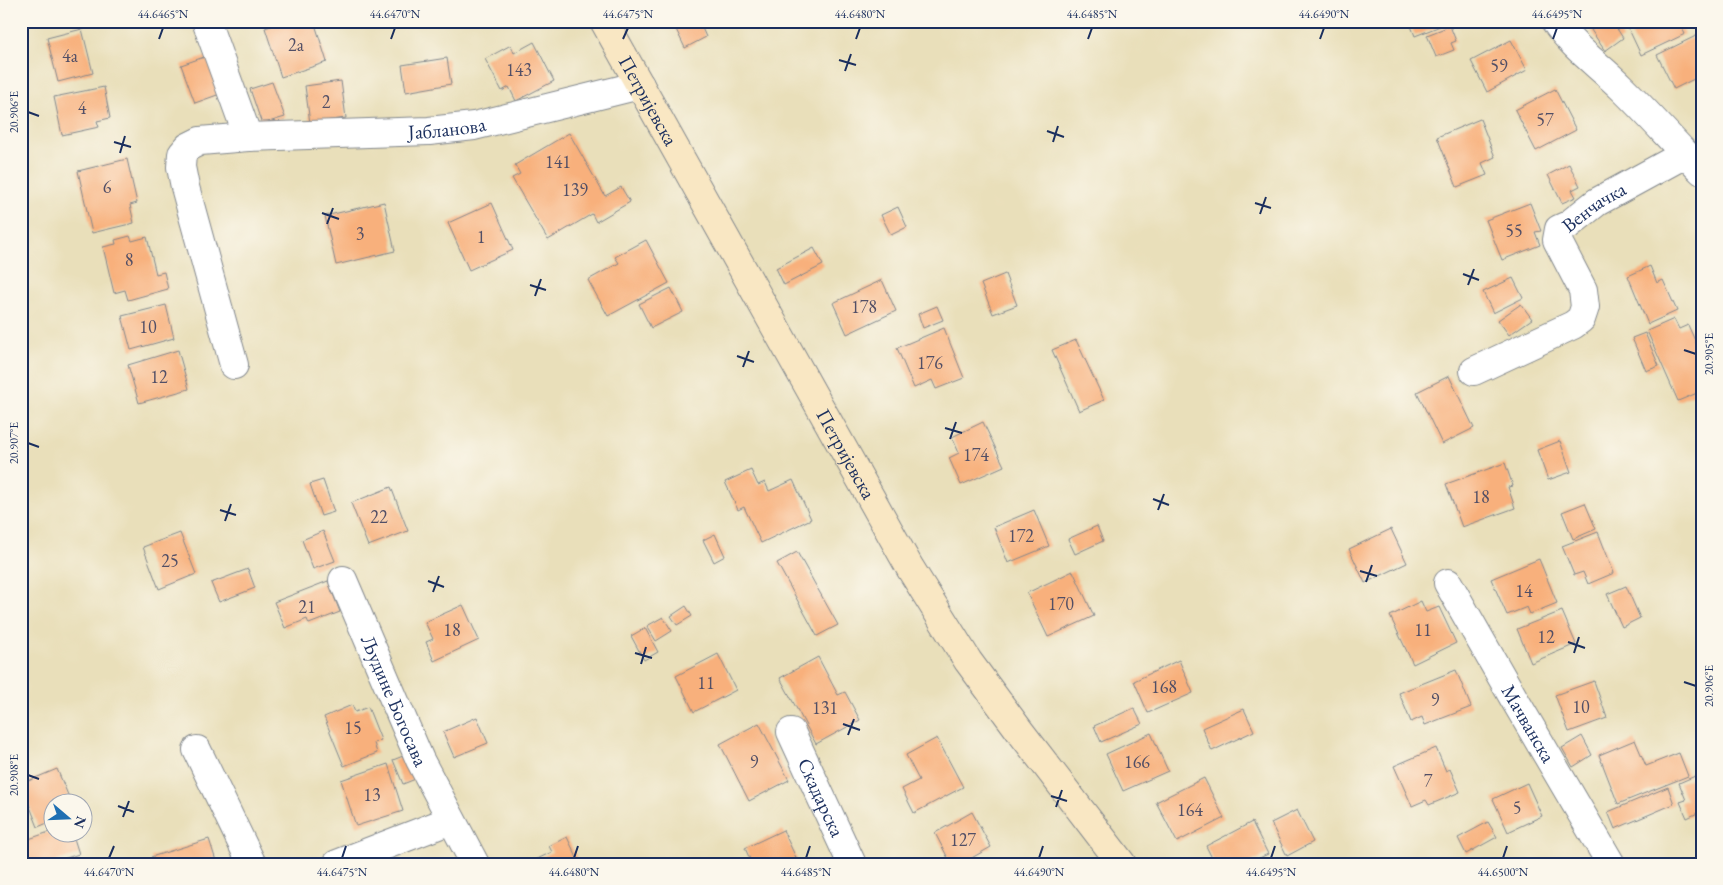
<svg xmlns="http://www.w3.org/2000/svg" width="1723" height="885" viewBox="0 0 1723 885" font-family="'EB Garamond',serif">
<rect width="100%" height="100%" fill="#fbf7ec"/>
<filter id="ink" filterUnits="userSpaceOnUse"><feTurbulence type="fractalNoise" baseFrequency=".02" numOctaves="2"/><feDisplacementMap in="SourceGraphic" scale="10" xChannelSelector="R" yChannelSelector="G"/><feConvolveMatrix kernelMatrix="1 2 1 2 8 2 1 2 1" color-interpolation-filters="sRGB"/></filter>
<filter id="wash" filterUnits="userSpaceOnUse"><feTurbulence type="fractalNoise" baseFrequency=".0096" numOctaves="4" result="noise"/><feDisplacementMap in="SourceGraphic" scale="20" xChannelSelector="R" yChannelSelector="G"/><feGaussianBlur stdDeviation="1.12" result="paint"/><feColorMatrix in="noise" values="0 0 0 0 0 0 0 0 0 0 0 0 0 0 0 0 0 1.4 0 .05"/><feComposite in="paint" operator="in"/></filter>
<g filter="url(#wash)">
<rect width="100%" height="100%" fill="#e9dfba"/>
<g id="blocks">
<!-- building -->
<g fill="#f8b07c">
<polygon points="286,21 314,21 327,62 281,77 265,28"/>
<polygon points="672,21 699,21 706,37 685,48"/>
<polygon points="1409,21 1453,21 1415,36"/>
<polygon points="1604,21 1612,21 1623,38 1605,51 1591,30"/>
<polygon points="1625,21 1678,21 1685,34 1641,55"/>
<polygon points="1450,26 1456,41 1451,43 1454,50 1436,57 1427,35"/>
<polygon points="82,29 93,73 58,82 47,38"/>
<polygon points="1702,33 1702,75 1674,89 1657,55"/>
<polygon points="1511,40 1527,70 1487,92 1471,61"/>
<polygon points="534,42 554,81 516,101 509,87 502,91 485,59 511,45 514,53"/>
<polygon points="207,56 220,94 195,103 181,65"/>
<polygon points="447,58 451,84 406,92 402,65"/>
<polygon points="341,81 346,118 310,123 305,86"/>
<polygon points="272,82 285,117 262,124 250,89"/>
<polygon points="104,87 110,118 97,121 99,127 62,135 54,97"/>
<polygon points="1555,89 1576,130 1536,151 1515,110"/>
<polygon points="1480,119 1495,157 1482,163 1487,175 1457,187 1437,137"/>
<polygon points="569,133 605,196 621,187 630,202 596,222 592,214 548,240 512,178 520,174 515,165"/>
<polygon points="127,159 137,203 130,205 134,223 92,233 78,171"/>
<polygon points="1569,164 1580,186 1572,190 1576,197 1562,203 1548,175"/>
<polygon points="384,202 395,251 336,265 325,216"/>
<polygon points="492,203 513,250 469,270 448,223"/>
<polygon points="1530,203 1541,231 1535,232 1540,245 1502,260 1486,220"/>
<polygon points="898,207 907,227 891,235 881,215"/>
<polygon points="130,236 132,241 147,237 156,274 164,272 168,289 128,300 125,290 114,293 103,247 116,244 115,240"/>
<polygon points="646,240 669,283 608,316 588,280 619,263 615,257"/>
<polygon points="814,248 823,265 784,285 776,268"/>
<polygon points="1650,266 1657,283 1663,280 1677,311 1648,324 1628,276"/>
<polygon points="1005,274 1017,305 993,314 981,284"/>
<polygon points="1513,278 1523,298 1493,313 1483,292"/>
<polygon points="882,280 896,311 847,334 833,303"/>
<polygon points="671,288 683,312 651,328 639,304"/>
<polygon points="1521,304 1532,319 1509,335 1498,320"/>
<polygon points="166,305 174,338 131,350 122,316"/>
<polygon points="937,306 943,320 923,328 918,314"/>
<polygon points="1674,319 1679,329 1688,325 1702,356 1702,391 1678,401 1647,331"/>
<polygon points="944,328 964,378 936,389 932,380 914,388 897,348"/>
<polygon points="1645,333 1659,366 1646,371 1632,338"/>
<polygon points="1076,340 1104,400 1079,411 1052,350"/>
<polygon points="178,350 189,389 139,403 128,365"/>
<polygon points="1449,376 1474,428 1442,444 1417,392"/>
<polygon points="983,422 1004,466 961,485 949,458 959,453 952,437"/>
<polygon points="1560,441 1571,472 1548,480 1537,450"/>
<polygon points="1505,463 1513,486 1508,487 1515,508 1462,527 1446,484"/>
<polygon points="751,470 758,485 765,482 769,491 793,480 811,519 761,543 744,507 738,510 725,482"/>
<polygon points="323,480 334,512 321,516 310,484"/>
<polygon points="391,487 408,531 368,546 351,503"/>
<polygon points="1585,503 1596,529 1573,539 1562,512"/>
<polygon points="1034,510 1049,546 1008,563 994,527"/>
<polygon points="1097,526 1103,541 1075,554 1068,539"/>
<polygon points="1391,529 1407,563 1365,583 1349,549"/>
<polygon points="323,531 335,561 313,569 302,540"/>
<polygon points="1598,532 1614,573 1588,584 1583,572 1574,575 1562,546"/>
<polygon points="180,533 196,574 159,589 143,547"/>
<polygon points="715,534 725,556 714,562 703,540"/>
<polygon points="797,552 838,625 817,636 777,563"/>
<polygon points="1539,559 1557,603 1530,614 1527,607 1507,615 1491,579"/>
<polygon points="248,569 255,588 219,602 211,583"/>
<polygon points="1073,571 1094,616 1048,637 1027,593"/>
<polygon points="328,581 340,612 309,624 307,619 285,628 274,602"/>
<polygon points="1626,586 1640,618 1622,627 1607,594"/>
<polygon points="1421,601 1426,612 1439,607 1456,643 1413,664 1390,616"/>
<polygon points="463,605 479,640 434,661 426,642 433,639 425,622"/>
<polygon points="686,606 692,616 677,625 671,616"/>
<polygon points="1562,611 1576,644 1531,663 1517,629"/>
<polygon points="663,617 672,631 656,641 647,626"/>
<polygon points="645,628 658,652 644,660 631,636"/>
<polygon points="718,654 736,690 694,712 676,676"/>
<polygon points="818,657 838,695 845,692 860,720 816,744 780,678"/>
<polygon points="1179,660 1193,693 1148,713 1134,681"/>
<polygon points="1456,670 1471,707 1425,725 1422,717 1411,722 1399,693"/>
<polygon points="1594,681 1607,718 1569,732 1555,695"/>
<polygon points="352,705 355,712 368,707 381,740 374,743 377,753 344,766 324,717"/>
<polygon points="1134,708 1142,724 1101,742 1094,726"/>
<polygon points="1244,709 1254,731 1212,751 1202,728"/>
<polygon points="477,717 488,743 454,757 443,732"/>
<polygon points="759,723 789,780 749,801 720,744"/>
<polygon points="1151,733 1168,771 1123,791 1106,754"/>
<polygon points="1582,736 1592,755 1573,767 1562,748"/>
<polygon points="937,738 963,787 914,813 902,789 919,780 906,755"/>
<polygon points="1635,740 1646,766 1679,753 1688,776 1618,804 1599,755"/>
<polygon points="1436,748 1446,771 1450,769 1460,792 1429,805 1426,800 1412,806 1394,766"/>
<polygon points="408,754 418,778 403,784 393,760"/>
<polygon points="388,764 403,811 356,826 341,780"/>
<polygon points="57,769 71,802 52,802 52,821 38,827 21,784"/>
<polygon points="1702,773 1702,811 1687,818 1680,802 1686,800 1679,783"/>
<polygon points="1204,778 1224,818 1177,842 1156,802"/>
<polygon points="1527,783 1542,816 1508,832 1493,799"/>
<polygon points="1668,787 1674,804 1615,829 1608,812"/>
<polygon points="1297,810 1313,842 1287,856 1271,823"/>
<polygon points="972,812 991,847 961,864 951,864 935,833"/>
<polygon points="1252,822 1268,854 1247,864 1215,864 1206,846"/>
<polygon points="1488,822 1497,837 1466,854 1458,838"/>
<polygon points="783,830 799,864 752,864 745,848"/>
<polygon points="52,831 52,832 72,832 79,854 54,862 55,864 30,864 23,841"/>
<polygon points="567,837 580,864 534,864 533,861 552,852 549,846"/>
<polygon points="209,839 217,864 153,864 151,857"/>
</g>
</g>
</g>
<g filter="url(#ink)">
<use href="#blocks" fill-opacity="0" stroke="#82878c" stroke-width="1"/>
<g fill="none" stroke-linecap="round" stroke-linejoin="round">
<!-- minor casing -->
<g stroke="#82878c" stroke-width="30">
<g id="minor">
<polyline points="206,21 248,137"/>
<path d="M1555 21C1573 48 1599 65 1621 87 1649 114 1674 143 1702 171"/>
<path id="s1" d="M234 365 185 187 181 167 182 154 188 147 200 141 248 137 429 131 474 126 640 85"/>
<path id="s2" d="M1474 371 1573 325 1581 319 1585 307 1583 290 1557 240 1559 229 1568 225 1597 202 1685 154"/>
<path id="s3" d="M343 580 420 760 475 864"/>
<path id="s4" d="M1448 583 1513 697 1611 864"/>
<path id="s5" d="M791 732 852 864"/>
<polyline points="197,750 252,864"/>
<polyline points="337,864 451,820"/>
</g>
</g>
<!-- secondary casing -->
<g stroke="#82878c" stroke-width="30">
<g id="secondary">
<path id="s6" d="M604 21 910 568 968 661 1019 730 1122 864"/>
</g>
</g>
<!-- minor -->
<use href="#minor" stroke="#fff" stroke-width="28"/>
<!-- secondary -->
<use href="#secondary" stroke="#f9e7c3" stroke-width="28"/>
</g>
</g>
<!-- ticks -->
<path fill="none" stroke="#1b2f5e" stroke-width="2" d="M159 39 163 28M391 39 395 28M623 39 628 28M856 39 860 28M1088 39 1092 28M1320 39 1324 28M1553 39 1557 28M839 60 856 65M845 71 851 54M28 112 39 116M1047 131 1064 137M114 142 131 147M1053 142 1058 126M120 153 125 136M1255 203 1271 208M322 213 339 219M1260 214 1266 197M327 224 333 208M1463 274 1479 280M530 285 546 290M1468 285 1474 269M535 296 541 279M1684 350 1696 354M737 356 754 362M743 367 749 351M945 428 962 433M950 439 956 422M28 443 39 447M1153 499 1169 505M220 510 236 515M1158 510 1164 494M225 521 231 504M1360 571 1377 576M428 581 444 587M1366 582 1372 565M433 592 439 576M1568 642 1585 648M635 653 652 658M1574 653 1579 637M641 664 646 647M1684 682 1696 686M843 724 860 730M848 735 854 719M28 775 39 779M1051 796 1067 801M118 806 134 812M1056 807 1062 790M123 817 129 801M109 858 114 846M342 858 346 846M574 858 578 846M806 858 810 846M1039 858 1043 846M1271 858 1275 846M1503 858 1507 846"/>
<g text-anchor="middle" stroke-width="4.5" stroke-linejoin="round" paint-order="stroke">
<!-- number labels -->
<g font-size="18" fill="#524f66">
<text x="296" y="51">2a</text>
<text x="70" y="62">4a</text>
<text x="1499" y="72">59</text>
<text x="519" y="76">143</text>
<text x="326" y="108">2</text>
<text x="82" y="114">4</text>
<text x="1545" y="126">57</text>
<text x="558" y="168">141</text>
<text x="107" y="193">6</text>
<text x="575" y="196">139</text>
<text x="1514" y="237">55</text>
<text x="360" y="240">3</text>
<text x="481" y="243">1</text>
<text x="129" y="266">8</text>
<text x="864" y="313">178</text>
<text x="148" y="333">10</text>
<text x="930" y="369">176</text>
<text x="159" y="383">12</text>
<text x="976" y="461">174</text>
<text x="1481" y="503">18</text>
<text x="379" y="523">22</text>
<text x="1021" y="542">172</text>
<text x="170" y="567">25</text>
<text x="1524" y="597">14</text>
<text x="1061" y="610">170</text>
<text x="307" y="613">21</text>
<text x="452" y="636">18</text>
<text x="1423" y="636">11</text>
<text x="1546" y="643">12</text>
<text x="706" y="689">11</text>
<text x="1164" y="693">168</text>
<text x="1435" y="706">9</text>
<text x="1581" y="713">10</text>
<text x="825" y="714">131</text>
<text x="353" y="734">15</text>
<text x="754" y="768">9</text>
<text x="1137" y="768">166</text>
<text x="1428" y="787">7</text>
<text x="372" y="801">13</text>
<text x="1517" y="814">5</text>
<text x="1190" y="816">164</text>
<text x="963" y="846">127</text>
</g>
<!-- street labels -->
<g font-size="20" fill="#1b2f5e" stroke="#fbf7ec">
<text dy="7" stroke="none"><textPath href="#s6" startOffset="91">Петријевска</textPath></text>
<text dy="7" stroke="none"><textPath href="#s1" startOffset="488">Јабланова</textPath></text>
<text dy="7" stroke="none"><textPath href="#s2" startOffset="258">Венчачка</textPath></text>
<text dy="7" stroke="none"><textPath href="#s6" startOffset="496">Петријевска</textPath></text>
<text dy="7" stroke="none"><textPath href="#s3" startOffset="131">Људине Богосава</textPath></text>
<text dy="7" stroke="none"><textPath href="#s4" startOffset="162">Мачванска</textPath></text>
<text dy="7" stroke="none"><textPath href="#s5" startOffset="72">Скадарска</textPath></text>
</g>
</g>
<!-- margin -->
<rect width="1723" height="885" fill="none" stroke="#fbf7ec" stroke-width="55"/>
<!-- north arrow -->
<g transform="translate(68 818) rotate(109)"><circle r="24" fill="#fbf7ec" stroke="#a1a7b3"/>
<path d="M0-4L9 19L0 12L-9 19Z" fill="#1f6fb2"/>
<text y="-8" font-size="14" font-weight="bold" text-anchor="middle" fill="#1b2f5e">N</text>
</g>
<rect x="28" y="28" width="1668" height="830" fill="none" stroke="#1b2f5e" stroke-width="2"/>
<g font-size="12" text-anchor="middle" fill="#1b2f5e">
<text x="163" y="18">44.6465°N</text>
<text x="395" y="18">44.6470°N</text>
<text x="628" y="18">44.6475°N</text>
<text x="860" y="18">44.6480°N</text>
<text x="1092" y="18">44.6485°N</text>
<text x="1324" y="18">44.6490°N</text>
<text x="1557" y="18">44.6495°N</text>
<text transform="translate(14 112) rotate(-90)" y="4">20.906°E</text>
<text transform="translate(1709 354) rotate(-90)" y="4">20.905°E</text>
<text transform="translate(14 443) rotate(-90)" y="4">20.907°E</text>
<text transform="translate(1709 686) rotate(-90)" y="4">20.906°E</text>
<text transform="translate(14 775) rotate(-90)" y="4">20.908°E</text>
<text x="109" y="876">44.6470°N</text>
<text x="342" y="876">44.6475°N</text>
<text x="574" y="876">44.6480°N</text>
<text x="806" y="876">44.6485°N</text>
<text x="1039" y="876">44.6490°N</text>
<text x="1271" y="876">44.6495°N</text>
<text x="1503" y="876">44.6500°N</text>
</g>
</svg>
